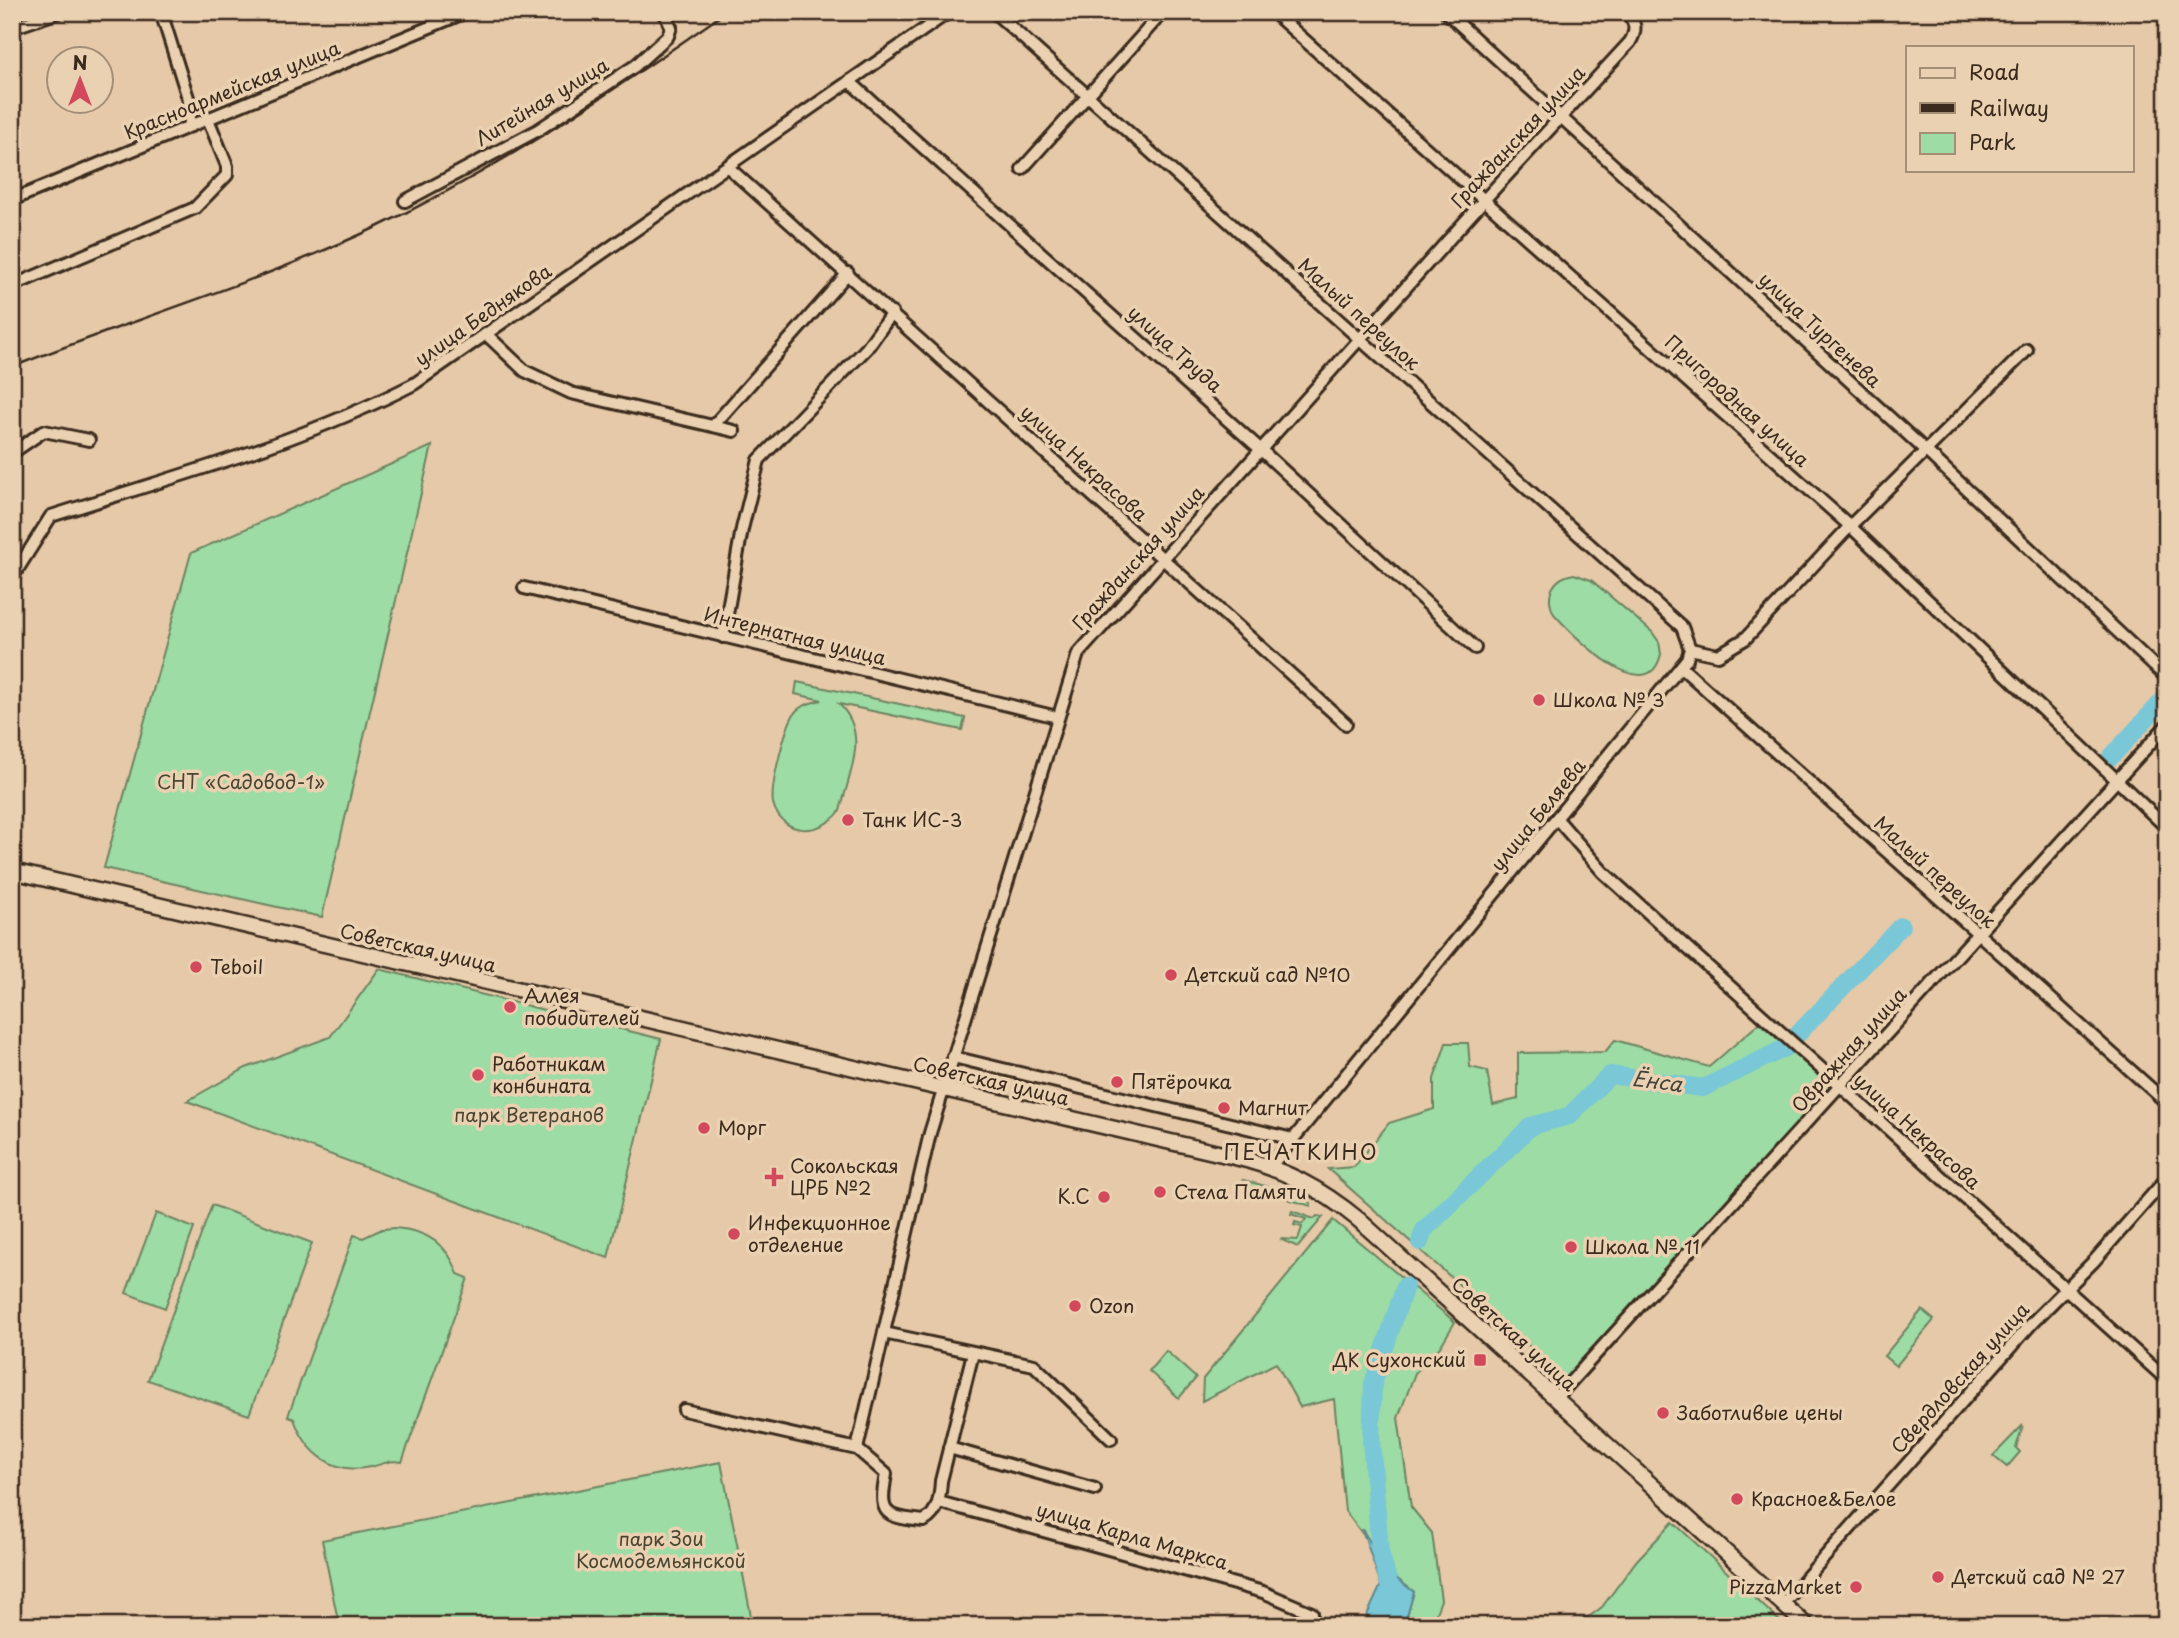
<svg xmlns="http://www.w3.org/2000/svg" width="2179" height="1638" viewBox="0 0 2179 1638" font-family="'Playpen Sans',sans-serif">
<rect width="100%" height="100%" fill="#e5c9a8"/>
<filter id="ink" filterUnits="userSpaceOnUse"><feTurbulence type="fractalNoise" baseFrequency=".0143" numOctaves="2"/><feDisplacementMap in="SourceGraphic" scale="14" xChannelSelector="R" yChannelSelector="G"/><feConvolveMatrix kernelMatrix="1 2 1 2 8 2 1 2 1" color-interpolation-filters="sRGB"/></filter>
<g filter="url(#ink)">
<!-- green -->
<g fill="#9ddca4" stroke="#6c8361" stroke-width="2">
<polygon points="432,446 322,917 104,868 191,553"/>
<path d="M1574 574 1591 580 1652 632 1659 642 1661 654C1648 712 1572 634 1554 614 1544 595 1553 577 1574 574Z"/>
<path d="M797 682 965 718 962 730 839 704C870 734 849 774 840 811 822 835 782 838 773 803 770 787 786 721 797 710 804 704 814 702 822 700L795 694Z"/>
<polygon points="379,969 661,1039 608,1258 187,1101 246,1068 330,1037"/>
<polygon points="1764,1019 1840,1085 1570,1382 1328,1169 1354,1167 1389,1123 1434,1109 1434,1079 1446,1043 1468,1043 1470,1067 1487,1071 1493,1105 1518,1099 1518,1053 1605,1052 1615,1040 1709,1067"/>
<polygon points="1243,1180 1294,1194 1311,1203 1311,1206 1242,1186"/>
<polygon points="212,1205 312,1243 249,1415 148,1380"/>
<polygon points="1292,1211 1314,1219 1317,1216 1323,1217 1298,1247 1280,1239 1298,1240 1302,1227 1294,1225 1295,1222 1302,1224 1306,1219 1291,1214"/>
<polygon points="156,1213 194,1228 165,1308 126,1293"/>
<polygon points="1333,1220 1455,1322 1440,1347 1415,1373 1398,1418 1411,1507 1432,1533 1441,1600 1431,1626 1404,1626 1414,1592 1384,1569 1380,1551 1375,1550 1345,1511 1334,1399 1300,1407 1276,1363 1202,1401 1203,1379"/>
<path d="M395 1228C425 1230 448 1244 458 1274L468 1278 402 1462C389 1459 382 1465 370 1467 332 1475 306 1452 294 1419L288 1416 354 1235 363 1238 382 1229Z"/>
<polygon points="1922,1310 1934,1320 1896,1366 1884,1356"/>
<polygon points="1166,1351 1196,1378 1179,1398 1149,1371"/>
<polygon points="2023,1425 2016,1448 2020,1452 2007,1467 1993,1456"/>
<polygon points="721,1462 753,1626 339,1626 322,1540"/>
<polygon points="1673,1522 1785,1626 1567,1626 1590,1616 1602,1607 1637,1560"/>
</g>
<!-- water -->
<polygon fill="#79c7d7" stroke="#60888d" stroke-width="2" points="1362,1529 1375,1550 1380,1551 1384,1569 1414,1592 1404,1626 1362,1626 1381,1585"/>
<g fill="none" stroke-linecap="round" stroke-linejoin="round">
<!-- river -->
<g stroke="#79c7d7" stroke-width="18">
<polyline points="2111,757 2167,696"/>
<polyline points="1796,1036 1901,926"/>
<polyline points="1420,1242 1424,1230 1531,1126 1569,1116 1610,1075 1703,1088 1785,1048"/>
<polyline points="1380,1626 1390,1588 1380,1551 1371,1440 1373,1384 1405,1286"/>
</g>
<!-- minor casing -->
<g stroke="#3b2a1e" stroke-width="16">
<g id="minor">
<polyline points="161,12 189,101 190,126"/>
<polyline points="994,12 1682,627 1690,649"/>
<polyline points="1273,12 1850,526 2167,828"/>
<polyline points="1446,12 1925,450 2167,678"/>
<polyline points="12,28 59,12"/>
<polyline points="849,81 1260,449 1475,648"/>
<polyline points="728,167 1346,724"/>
<polyline points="1022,169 1163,12"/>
<polyline points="12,200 466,12"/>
<polyline points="405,201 538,130 635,66 668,36 671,27 664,12"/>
<polyline points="12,286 195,208 227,175 227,166 208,119"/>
<polyline points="486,334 525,371 571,393 734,431"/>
<polyline points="713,426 848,273"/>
<polyline points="12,453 44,431 89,440"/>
<path d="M12 578 51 516C173 477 300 443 414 384L949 12"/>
<polyline points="524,588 1057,717"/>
<polyline points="723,637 742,529 759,460 867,348 892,313"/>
<polyline points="1681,667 2167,1103"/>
<polyline points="1557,819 1603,872 2167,1380"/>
<polyline points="953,1057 1293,1139"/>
<polyline points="1271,1166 1687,659 1690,649 1718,655 1745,639 1850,526 2027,350"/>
<polyline points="884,1333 1034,1365 1111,1439"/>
<polyline points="1556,1398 2167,725"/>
<path d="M684 1410 857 1449 886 1474C879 1513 882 1517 924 1521 939 1513 940 1496 941 1481L973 1353"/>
<polyline points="949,1448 1095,1489"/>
<path d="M857 1449 930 1133 1078 654 1485 199 1630 42C1637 30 1636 22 1626 12"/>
<polyline points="939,1502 1263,1592 1312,1613"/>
<polyline points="1783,1604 2033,1322 2094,1261 2167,1178"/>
</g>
</g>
<!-- major casing -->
<g stroke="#3b2a1e" stroke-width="19">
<path id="major" d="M12 871 1235 1157C1284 1169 1320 1188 1359 1220L1807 1626"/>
</g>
<!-- minor -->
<use href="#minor" stroke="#ead1b1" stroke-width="10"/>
<!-- major -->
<use href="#major" stroke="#ead1b1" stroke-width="14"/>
<!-- rail -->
<path stroke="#3b2a1e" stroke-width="2.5" d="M12 367C134 319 260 282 379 226 504 166 613 91 726 12"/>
</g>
</g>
<!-- markers -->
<g fill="#d1495b" stroke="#ead1b1" stroke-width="2.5">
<circle cx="1539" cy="700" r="7"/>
<circle cx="848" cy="820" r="7"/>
<circle cx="196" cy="967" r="7"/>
<circle cx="1171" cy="975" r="7"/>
<circle cx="510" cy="1007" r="7"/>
<circle cx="478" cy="1075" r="7"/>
<circle cx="1117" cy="1082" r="7"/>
<circle cx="1224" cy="1108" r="7"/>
<circle cx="704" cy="1128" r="7"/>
<path d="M770.5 1166.5h7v7h7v7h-7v7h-7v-7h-7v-7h7z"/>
<circle cx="1160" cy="1192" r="7"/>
<circle cx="1104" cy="1197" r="7"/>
<circle cx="734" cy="1234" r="7"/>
<circle cx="1571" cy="1247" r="7"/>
<circle cx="1075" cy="1306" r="7"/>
<rect x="1473" y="1353" width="14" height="14" rx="3.5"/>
<circle cx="1663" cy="1413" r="7"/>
<circle cx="1737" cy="1499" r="7"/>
<circle cx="1938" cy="1577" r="7"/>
<circle cx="1856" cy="1587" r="7"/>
</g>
<g text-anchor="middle" stroke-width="7" stroke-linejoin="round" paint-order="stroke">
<!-- street labels -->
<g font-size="19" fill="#3b2a1e" stroke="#ead1b1">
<text transform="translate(232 90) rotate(-22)" y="7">Красноармейская улица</text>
<text transform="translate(542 102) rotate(-31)" y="7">Литейная улица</text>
<text transform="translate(1518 137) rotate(-47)" y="7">Гражданская улица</text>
<text transform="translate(1359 314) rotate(42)" y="7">Малый переулок</text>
<text transform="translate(483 315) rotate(-35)" y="7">улица Беднякова</text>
<text transform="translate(1820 330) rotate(43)" y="7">улица Тургенева</text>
<text transform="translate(1175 349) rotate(42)" y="7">улица Труда</text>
<text transform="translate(1737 401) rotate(42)" y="7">Пригородная улица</text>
<text transform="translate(1084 463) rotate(42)" y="7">улица Некрасова</text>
<text transform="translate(1138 558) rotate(-48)" y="7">Гражданская улица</text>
<text transform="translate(795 636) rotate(14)" y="7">Интернатная улица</text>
<text transform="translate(1538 815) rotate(-51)" y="7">улица Беляева</text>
<text transform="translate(1935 872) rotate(42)" y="7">Малый переулок</text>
<text transform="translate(418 948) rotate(13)" y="7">Советская улица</text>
<text transform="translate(1849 1050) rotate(-48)" y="7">Овражная улица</text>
<text transform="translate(991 1081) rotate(13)" y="7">Советская улица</text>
<text transform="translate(1917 1131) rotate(42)" y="7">улица Некрасова</text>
<text transform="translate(1514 1334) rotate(42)" y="7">Советская улица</text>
<text transform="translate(1960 1378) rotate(-48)" y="7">Свердловская улица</text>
<text transform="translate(1132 1536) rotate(16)" y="7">улица Карла Маркса</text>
</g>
<!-- poi labels -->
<g font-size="19" fill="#3b2a1e" stroke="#ead1b1" text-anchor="start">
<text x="1553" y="707">Школа № 3</text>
<text x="862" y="827">Танк ИС-3</text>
<text x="210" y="974">Teboil</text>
<text x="1185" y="982">Детский сад №10</text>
<text x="524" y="1003">Аллея<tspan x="524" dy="22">побидителей</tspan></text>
<text x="492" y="1071">Работникам<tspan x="492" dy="22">конбината</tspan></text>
<text x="1131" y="1089">Пятёрочка</text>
<text x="1238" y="1115">Магнит</text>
<text x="718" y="1135">Морг</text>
<text x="790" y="1173">Сокольская<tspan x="790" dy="22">ЦРБ №2</tspan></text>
<text x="1174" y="1199">Стела Памяти</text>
<text x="1090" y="1204" text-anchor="end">К.С</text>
<text x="748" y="1230">Инфекционное<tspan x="748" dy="22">отделение</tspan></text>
<text x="1585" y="1254">Школа № 11</text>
<text x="1089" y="1313">Ozon</text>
<text x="1466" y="1367" text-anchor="end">ДК Сухонский</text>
<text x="1677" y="1420">Заботливые цены</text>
<text x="1751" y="1506">Красное&amp;Белое</text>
<text x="1952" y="1584">Детский сад № 27</text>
<text x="1842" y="1594" text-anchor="end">PizzaMarket</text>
</g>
<!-- park labels -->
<g font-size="19" fill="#4a4532" stroke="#ead1b1">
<text x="241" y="789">СНТ «Садовод-1»</text>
<text x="529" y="1122">парк Ветеранов</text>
<text x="661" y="1546">парк Зои<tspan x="661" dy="22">Космодемьянской</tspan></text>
</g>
<!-- water labels -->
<g font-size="21" font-style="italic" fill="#44423a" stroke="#ead1b1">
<text transform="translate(1657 1082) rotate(8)" y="7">Ёнса</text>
</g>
<!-- neighbourhood labels -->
<g font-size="21" letter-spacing="2" fill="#3b2a1e" stroke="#ead1b1">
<text x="1301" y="1160">ПЕЧАТКИНО</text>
</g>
</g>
<!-- margin -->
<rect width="2179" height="1638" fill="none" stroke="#ead1b1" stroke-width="42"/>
<rect x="21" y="21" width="2137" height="1596" fill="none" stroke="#3b2a1e" stroke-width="2.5" filter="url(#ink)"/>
<!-- legend -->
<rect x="1906" y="46" width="228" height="126" fill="#ead1b1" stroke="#a48e76" stroke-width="2"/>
<rect x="1920" y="68" width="35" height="10" fill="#ead1b1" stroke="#a48e76" stroke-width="2"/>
<text x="1969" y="80" font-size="21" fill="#3b2a1e">Road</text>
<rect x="1920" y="103" width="35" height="10" fill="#3b2a1e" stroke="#a48e76" stroke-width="2"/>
<text x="1969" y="116" font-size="21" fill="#3b2a1e">Railway</text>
<rect x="1920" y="133" width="35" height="21" fill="#9ddca4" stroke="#a48e76" stroke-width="2"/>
<text x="1969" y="150" font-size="21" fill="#3b2a1e">Park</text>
<!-- north arrow -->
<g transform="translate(80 80)"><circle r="33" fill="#ead1b1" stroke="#a48e76" stroke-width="2"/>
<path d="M0-5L12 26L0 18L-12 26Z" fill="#d1495b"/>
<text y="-10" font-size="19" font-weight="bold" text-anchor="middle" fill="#3b2a1e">N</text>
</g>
</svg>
